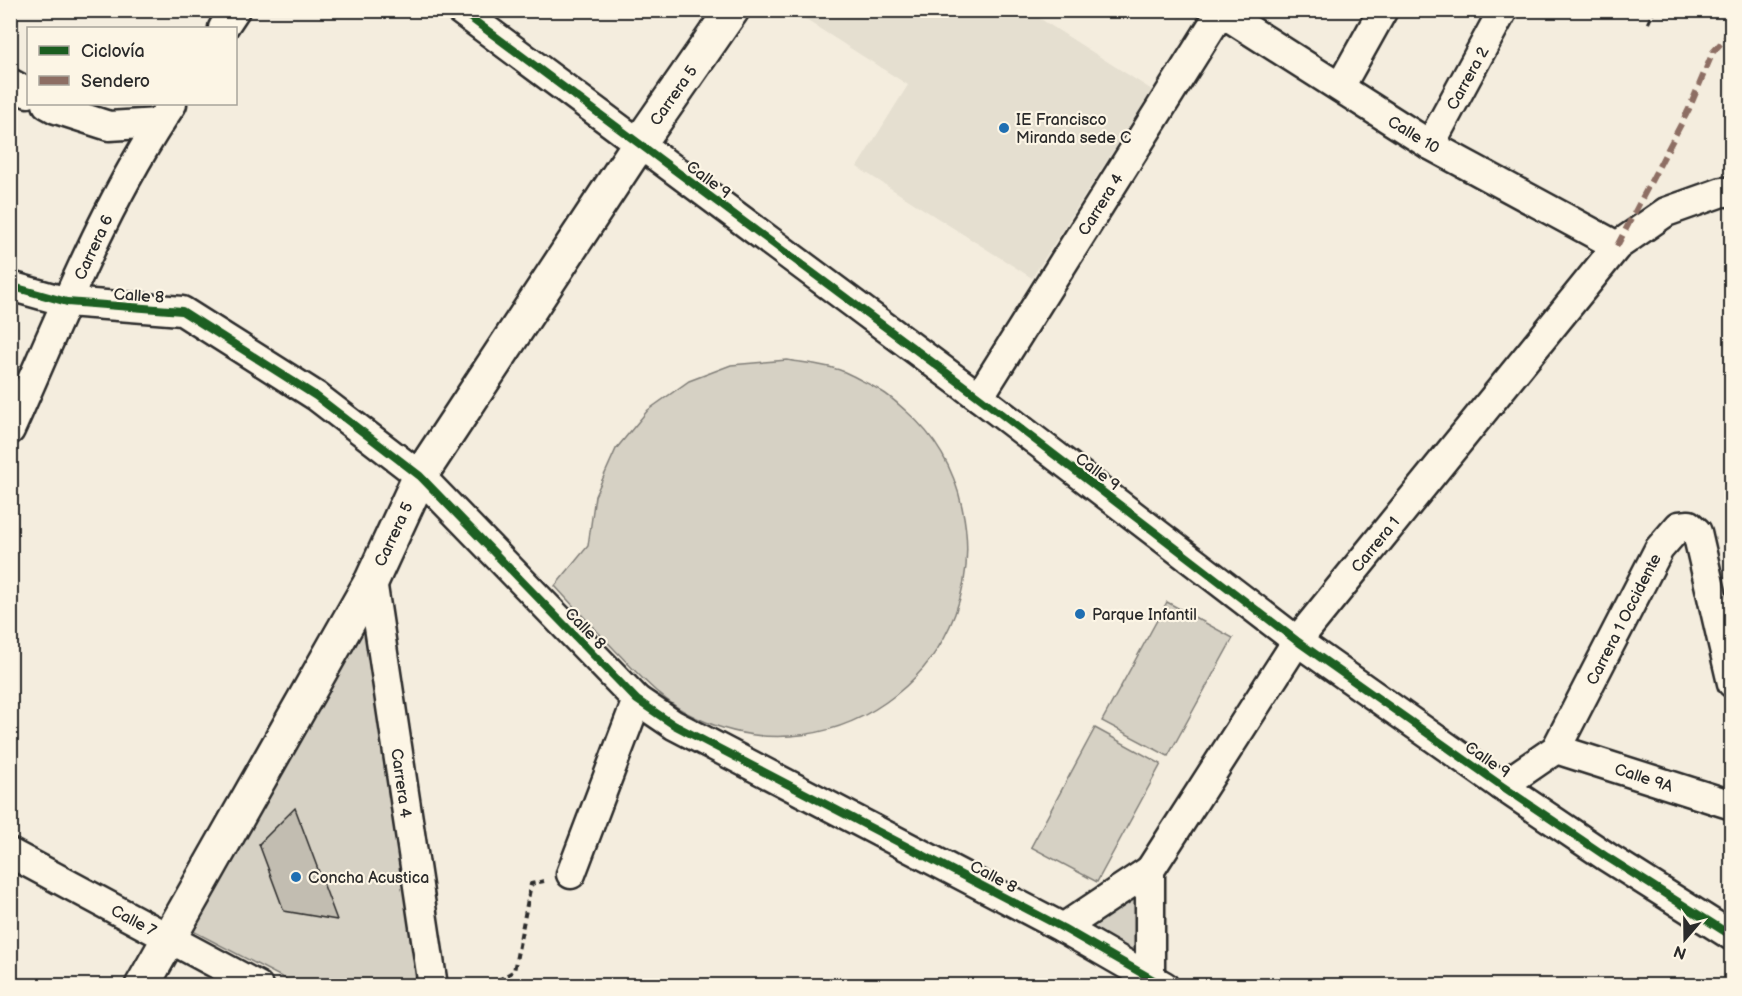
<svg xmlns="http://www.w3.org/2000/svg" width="1742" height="996" viewBox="0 0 1742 996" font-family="'Balsamiq Sans',sans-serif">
<rect width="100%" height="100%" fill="#f4edde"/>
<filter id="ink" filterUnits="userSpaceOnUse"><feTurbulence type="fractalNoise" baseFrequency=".0167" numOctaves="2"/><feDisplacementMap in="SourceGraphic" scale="12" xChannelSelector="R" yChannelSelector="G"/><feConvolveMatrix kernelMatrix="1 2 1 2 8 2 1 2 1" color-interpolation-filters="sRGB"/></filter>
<g filter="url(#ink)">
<!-- built -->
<polygon fill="#e5dfd0" points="792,11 1028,11 1152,90 1032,278 857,167 908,85"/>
<!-- green -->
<g fill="#d6d1c4" stroke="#807e78" stroke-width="1.5">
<path d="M787 360C803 363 821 364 836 369 842 370 848 374 853 376 862 381 872 385 881 391 890 396 898 404 906 411 935 436 954 469 962 507 996 660 839 785 697 718 663 703 639 675 614 649 594 628 574 607 555 586L588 546 595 496 616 449 648 410 689 381 731 365Z"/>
<polygon points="1167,602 1233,638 1168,756 1102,721"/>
<polygon points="367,621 426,985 297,985 193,931"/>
<polygon points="1095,728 1161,764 1097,882 1031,847"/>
<polygon points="1143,883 1145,965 1076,927"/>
</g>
<!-- building -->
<polygon fill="#c2bdb1" stroke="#2b2b2b" stroke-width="1.5" points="295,808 337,920 284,911 259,844"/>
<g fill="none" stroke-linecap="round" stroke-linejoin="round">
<!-- minor casing -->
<g stroke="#2b2b2b" stroke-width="33">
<g id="minor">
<polyline points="460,10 979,397 1297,641 1502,786 1607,857 1732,936"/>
<polyline points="1218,10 1430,145 1617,246"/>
<polyline points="223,28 235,10"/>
<polyline points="10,83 28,93"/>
<polyline points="1340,87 1383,10"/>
<polyline points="47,104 56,109 109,126 159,123"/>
<polyline points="1430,145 1503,10"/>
<polyline points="10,286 67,302 182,311 316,396 420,476 637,700 674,725 1063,928 1164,986"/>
<polyline points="979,397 1222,10"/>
<path d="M10 430C60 319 104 204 172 104"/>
<polyline points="372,580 433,986"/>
<polyline points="1556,749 1732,805"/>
<polyline points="1502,786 1556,749 1659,549 1679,526 1689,525 1697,532 1732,683"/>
<polyline points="10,853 258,986"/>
<polyline points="571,874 637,700"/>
<polyline points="1063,928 1150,870"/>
<polyline points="1150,986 1150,870 1297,641 1617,246 1666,212 1722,192 1732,192"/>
</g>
</g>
<!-- tertiary casing -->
<g stroke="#2b2b2b" stroke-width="38">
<polyline id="tertiary" points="142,986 372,580 420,476 639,144 732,10"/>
</g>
<!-- path -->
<g stroke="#2b2b2b" stroke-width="4" stroke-dasharray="6 4.5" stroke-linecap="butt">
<polyline points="1648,23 1654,10"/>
<polyline points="489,986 514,971 531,884 544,881"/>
</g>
<!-- minor -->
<use href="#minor" stroke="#fcf5e5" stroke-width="28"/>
<!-- tertiary -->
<use href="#tertiary" stroke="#fcf5e5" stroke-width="33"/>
<!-- quiet -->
<polyline stroke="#8d6e63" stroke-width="6" stroke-dasharray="12 6" stroke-linecap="butt" points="1617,246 1689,109 1713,52 1732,31"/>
<!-- cycleway casing -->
<g stroke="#fcf5e5" stroke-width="11">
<g id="cycleway">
<polyline points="460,10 979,397 1297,641 1502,786 1607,857 1732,936"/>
<polyline points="10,286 67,302 182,311 316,396 420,476 637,700 674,725 1063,928 1164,986"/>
</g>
</g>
<!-- cycleway -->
<use href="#cycleway" stroke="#1b5e20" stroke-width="8"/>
</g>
</g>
<!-- markers -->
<g fill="#1f6fb2" stroke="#fcf5e5" stroke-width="2">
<circle cx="1004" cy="128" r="6"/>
<circle cx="1080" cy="614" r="6"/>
<circle cx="296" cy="877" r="6"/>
</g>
<g text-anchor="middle" stroke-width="4.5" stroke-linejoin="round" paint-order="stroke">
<!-- street labels -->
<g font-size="16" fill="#2b2b2b" stroke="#fcf5e5">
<text transform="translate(1467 78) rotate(-61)" y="6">Carrera 2</text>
<text transform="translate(673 95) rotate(-55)" y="6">Carrera 5</text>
<text transform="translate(1414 134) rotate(31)" y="6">Calle 10</text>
<text transform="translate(709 179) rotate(37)" y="6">Calle 9</text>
<text transform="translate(1100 204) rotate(-58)" y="6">Carrera 4</text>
<text transform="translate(93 247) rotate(-65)" y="6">Carrera 6</text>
<text transform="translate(139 295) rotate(4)" y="6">Calle 8</text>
<text transform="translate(1098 471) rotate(37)" y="6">Calle 9</text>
<text transform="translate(393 534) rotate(-65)" y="6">Carrera 5</text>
<text transform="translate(1375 544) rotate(-51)" y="6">Carrera 1</text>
<text transform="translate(1623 619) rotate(-63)" y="6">Carrera 1 Occidente</text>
<text transform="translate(586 628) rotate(46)" y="6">Calle 8</text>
<text transform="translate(1488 759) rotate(35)" y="6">Calle 9</text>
<text transform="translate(1644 777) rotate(18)" y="6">Calle 9A</text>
<text transform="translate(402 783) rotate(82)" y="6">Carrera 4</text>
<text transform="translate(994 876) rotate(28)" y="6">Calle 8</text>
<text transform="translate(134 920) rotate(28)" y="6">Calle 7</text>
</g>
<!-- poi labels -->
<g font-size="16" fill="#2b2b2b" stroke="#fcf5e5" text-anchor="start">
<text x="1016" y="125">IE Francisco<tspan x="1016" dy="18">Miranda sede C</tspan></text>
<text x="1092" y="620">Parque Infantil</text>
<text x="308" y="883">Concha Acustica</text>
</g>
</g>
<!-- margin -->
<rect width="1742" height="996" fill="none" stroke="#fcf5e5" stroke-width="36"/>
<rect x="18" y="18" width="1706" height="960" fill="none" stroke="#2b2b2b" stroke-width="2" filter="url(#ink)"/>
<!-- legend -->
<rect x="27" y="27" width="210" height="78" fill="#fcf5e5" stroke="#a8a49b" stroke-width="1.5"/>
<rect x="39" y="46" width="30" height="9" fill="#1b5e20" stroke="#a8a49b" stroke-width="1.5"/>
<text x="81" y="57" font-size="18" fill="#2b2b2b">Ciclovía</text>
<rect x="39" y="76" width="30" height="9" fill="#8d6e63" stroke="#a8a49b" stroke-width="1.5"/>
<text x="81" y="87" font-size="18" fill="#2b2b2b">Sendero</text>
<!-- north arrow -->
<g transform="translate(1685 939) rotate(200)" stroke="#fcf5e5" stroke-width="4.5" paint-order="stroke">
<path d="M0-4.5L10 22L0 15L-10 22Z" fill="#2b2b2b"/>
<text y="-9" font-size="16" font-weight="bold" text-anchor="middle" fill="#2b2b2b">N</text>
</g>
</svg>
